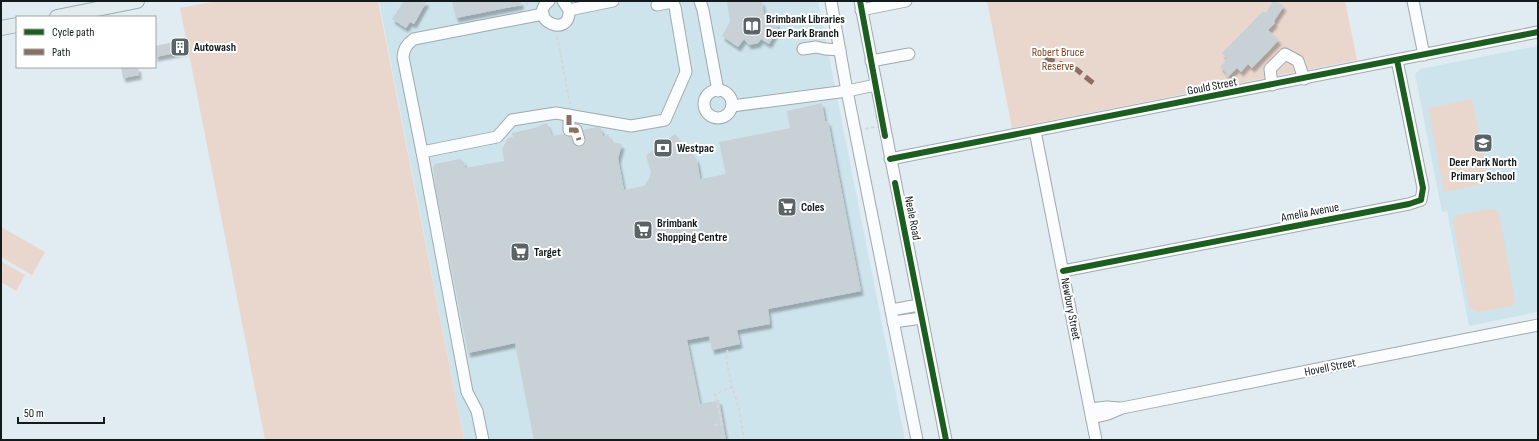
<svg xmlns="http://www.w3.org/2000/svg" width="1539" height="441" viewBox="0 0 1539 441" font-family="'Sofia Sans Condensed',sans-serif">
<defs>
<filter id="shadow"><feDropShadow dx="2.5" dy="4.5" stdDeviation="1" flood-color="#0004"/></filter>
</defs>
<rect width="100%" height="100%" fill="#e0ecf1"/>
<!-- built -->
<g fill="#cee4ec">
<polygon points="379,1 818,1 905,440 464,440"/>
<polygon points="1538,46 1538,312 1469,326 1447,211 1442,212 1415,74 1420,69"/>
</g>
<!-- green -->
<g fill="#e9d7cd">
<polygon points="217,1 378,1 464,440 265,440 180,8"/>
<polygon points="987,1 1345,1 1357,60 1012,128"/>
<polygon points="1472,99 1489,183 1444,192 1428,108"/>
<polygon points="1490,209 1496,210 1499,214 1515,301 1511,306 1480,312 1474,311 1469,306 1453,221 1457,215"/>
<polygon points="1,227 45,252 32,275 1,257"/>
<polygon points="1,261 25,275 16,291 1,282"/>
</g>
<!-- building -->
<g fill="#c8d2d6" filter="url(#shadow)">
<polygon points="404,1 427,1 414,24 410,22 406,28 392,19"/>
<polygon points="452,1 521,1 521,5 456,18"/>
<polygon points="727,1 762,1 764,14 777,23 778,29 769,44 761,39 758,43 749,45 744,39 738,47 722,36 730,22"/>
<polygon points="1273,1 1276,1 1284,6 1274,21 1275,23 1268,30 1279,40 1252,68 1248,64 1241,72 1237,68 1228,77 1224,70 1220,67 1227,59 1222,53 1263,11 1266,13"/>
<polygon points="183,40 185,51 155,57 155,46"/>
<polygon points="121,67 138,67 139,75 123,78"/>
<polygon points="822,103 825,121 828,121 861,291 768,309 770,324 737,330 740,344 712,350 709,336 687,340 700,404 719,400 726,440 534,440 515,343 468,353 436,190 433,168 435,164 460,159 464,162 465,168 504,161 502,149 508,138 513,137 512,133 534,128 547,123 552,136 563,134 566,136 571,137 574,145 577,147 581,147 586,142 583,130 597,127 601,128 603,137 608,134 612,142 622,144 618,159 624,190 644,186 649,179 651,171 646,155 675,134 697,160 700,179 726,174 719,142 790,128 787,111"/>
</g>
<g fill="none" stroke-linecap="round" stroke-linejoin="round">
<!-- minor casing -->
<g stroke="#a0a9ad" stroke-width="13">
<g id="minor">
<path d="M549 1C526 19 571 40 569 10L563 1"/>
<polyline points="700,1 703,10 718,91"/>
<polyline points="831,1 847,91 917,440"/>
<polyline points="860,1 946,440"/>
<polyline points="1413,1 1424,55"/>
<polyline points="569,10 613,1"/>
<polyline points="861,10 906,1"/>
<path d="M543 14 414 39C407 44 404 48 403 57L422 152 497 137 512 120 556 113 631 126 665 120 686 72 675 7 672 2 657 5"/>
<polyline points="803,49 816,47 825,49 840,50"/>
<polyline points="871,61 909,54"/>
<polyline points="1272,85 1270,69 1285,54 1298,61 1304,79"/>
<circle cx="718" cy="104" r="14"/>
<polyline points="732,106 847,91 876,85"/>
<polyline points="569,115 569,130 576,130 579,140"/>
<polyline points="1035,131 1096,440"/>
<polyline points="422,152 467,392 477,411 483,440"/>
<polyline points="890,159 1538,32"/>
<polyline points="1063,271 1409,204 1421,200 1423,188 1397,60"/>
<polyline points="891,310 919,305"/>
<polyline points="893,322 922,318"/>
<polyline points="1090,409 1107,407 1120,408"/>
<polyline points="1092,418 1108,414 1122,408 1538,325"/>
</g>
</g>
<!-- major casing -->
<g stroke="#98aeb5" stroke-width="16">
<g id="major">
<polyline points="57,17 137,1"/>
<polyline points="1,28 17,25"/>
</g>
</g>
<!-- path -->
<g stroke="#d5d8da" stroke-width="2" stroke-dasharray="4 2" stroke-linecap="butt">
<polyline points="527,6 528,1"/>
<polyline points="557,36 570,104"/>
<polyline points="865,129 875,127"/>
<polyline points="727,350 728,355 726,358 732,387 739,408 744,440"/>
<polyline points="714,425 722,424 715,394 732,387"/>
</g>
<!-- minor -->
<use href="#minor" stroke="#fafcfd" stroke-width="11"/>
<!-- major -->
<use href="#major" stroke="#e2ecef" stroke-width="14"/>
<!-- quiet -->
<g stroke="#8d6e63" stroke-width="5" stroke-dasharray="10 5" stroke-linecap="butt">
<polyline points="1045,58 1076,69 1093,83"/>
<polyline points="569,115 569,130 576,130 579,140"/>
</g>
<!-- cycleway casing -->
<g stroke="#fff" stroke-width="8">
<g id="cycleway">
<polyline points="860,1 885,136"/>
<polyline points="890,159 1538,32"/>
<polyline points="895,183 946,440"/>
<polyline points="1063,271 1409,204 1421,200 1423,188 1397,60"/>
</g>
</g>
<!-- cycleway -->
<use href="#cycleway" stroke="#1b5e20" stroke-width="6"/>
</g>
<!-- icons -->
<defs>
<g id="library-square" transform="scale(1)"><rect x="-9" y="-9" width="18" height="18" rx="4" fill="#5a6467" stroke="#fff"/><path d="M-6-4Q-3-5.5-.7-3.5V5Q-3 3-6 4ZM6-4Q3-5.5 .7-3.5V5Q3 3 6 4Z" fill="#fff"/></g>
<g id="building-square" transform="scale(1)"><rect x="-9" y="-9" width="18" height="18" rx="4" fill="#5a6467" stroke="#fff"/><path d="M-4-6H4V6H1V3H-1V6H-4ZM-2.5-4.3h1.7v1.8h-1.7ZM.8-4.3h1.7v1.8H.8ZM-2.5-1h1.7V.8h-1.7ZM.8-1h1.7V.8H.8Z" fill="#fff"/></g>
<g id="school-square" transform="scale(1)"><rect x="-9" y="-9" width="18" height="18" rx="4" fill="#5a6467" stroke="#fff"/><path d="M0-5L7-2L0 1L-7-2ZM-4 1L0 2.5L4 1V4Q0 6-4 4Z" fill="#fff"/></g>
<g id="bank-square" transform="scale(1)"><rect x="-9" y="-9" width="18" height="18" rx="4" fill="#5a6467" stroke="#fff"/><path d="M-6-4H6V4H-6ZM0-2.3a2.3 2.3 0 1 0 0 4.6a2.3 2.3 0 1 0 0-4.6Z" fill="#fff"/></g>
<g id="supermarket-square" transform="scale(1)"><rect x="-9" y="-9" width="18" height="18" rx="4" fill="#5a6467" stroke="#fff"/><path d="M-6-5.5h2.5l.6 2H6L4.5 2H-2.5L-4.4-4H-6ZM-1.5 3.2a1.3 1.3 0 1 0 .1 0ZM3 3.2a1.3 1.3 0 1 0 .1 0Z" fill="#fff"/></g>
</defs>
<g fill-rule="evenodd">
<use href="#library-square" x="752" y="26"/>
<use href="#building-square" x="180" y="47"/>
<use href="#school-square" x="1483" y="143"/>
<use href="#bank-square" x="663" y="148"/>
<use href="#supermarket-square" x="787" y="207"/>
<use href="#supermarket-square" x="643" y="230"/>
<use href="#supermarket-square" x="520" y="252"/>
</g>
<g text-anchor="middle" stroke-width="4" stroke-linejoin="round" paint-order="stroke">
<!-- poi labels -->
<g font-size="12" font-weight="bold" fill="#121a1c" stroke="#fff" text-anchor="start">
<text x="766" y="23">Brimbank Libraries<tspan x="766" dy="14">Deer Park Branch</tspan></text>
<text x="194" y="51">Autowash</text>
<text x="677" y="152">Westpac</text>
<text x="1483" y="166" text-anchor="middle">Deer Park North<tspan x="1483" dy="14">Primary School</tspan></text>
<text x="801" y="211">Coles</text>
<text x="657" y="227">Brimbank<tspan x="657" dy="14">Shopping Centre</tspan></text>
<text x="534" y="256">Target</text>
</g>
<!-- park labels -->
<g font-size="12" fill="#7f431d" stroke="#fff">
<text x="1058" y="56">Robert Bruce<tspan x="1058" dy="14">Reserve</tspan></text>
</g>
<!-- street labels -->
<g font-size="12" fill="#121a1c" stroke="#fff">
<text transform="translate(1212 86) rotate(-11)" y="4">Gould Street</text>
<text transform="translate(1310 212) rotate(-11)" y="4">Amelia Avenue</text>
<text transform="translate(913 218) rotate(79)" y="4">Neale Road</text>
<text transform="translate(1071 309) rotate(79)" y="4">Newbury Street</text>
<text transform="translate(1330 367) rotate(-11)" y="4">Hovell Street</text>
</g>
</g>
<!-- border -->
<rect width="1539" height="441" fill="none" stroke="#121a1c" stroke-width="4"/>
<!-- legend -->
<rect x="16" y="16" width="140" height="52" fill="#ffffff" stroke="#a0a3a4"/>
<rect x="24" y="29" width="20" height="6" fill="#1b5e20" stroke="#a0a3a4"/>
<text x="52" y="36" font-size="12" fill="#121a1c">Cycle path</text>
<rect x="24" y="49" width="20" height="6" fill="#8d6e63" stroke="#a0a3a4"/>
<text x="52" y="56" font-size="12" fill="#121a1c">Path</text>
<!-- scale -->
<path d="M18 417v6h86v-6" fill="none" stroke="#121a1c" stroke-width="2"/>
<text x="24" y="417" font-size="12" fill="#121a1c" stroke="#ffffff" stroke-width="3" paint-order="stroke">50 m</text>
</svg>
